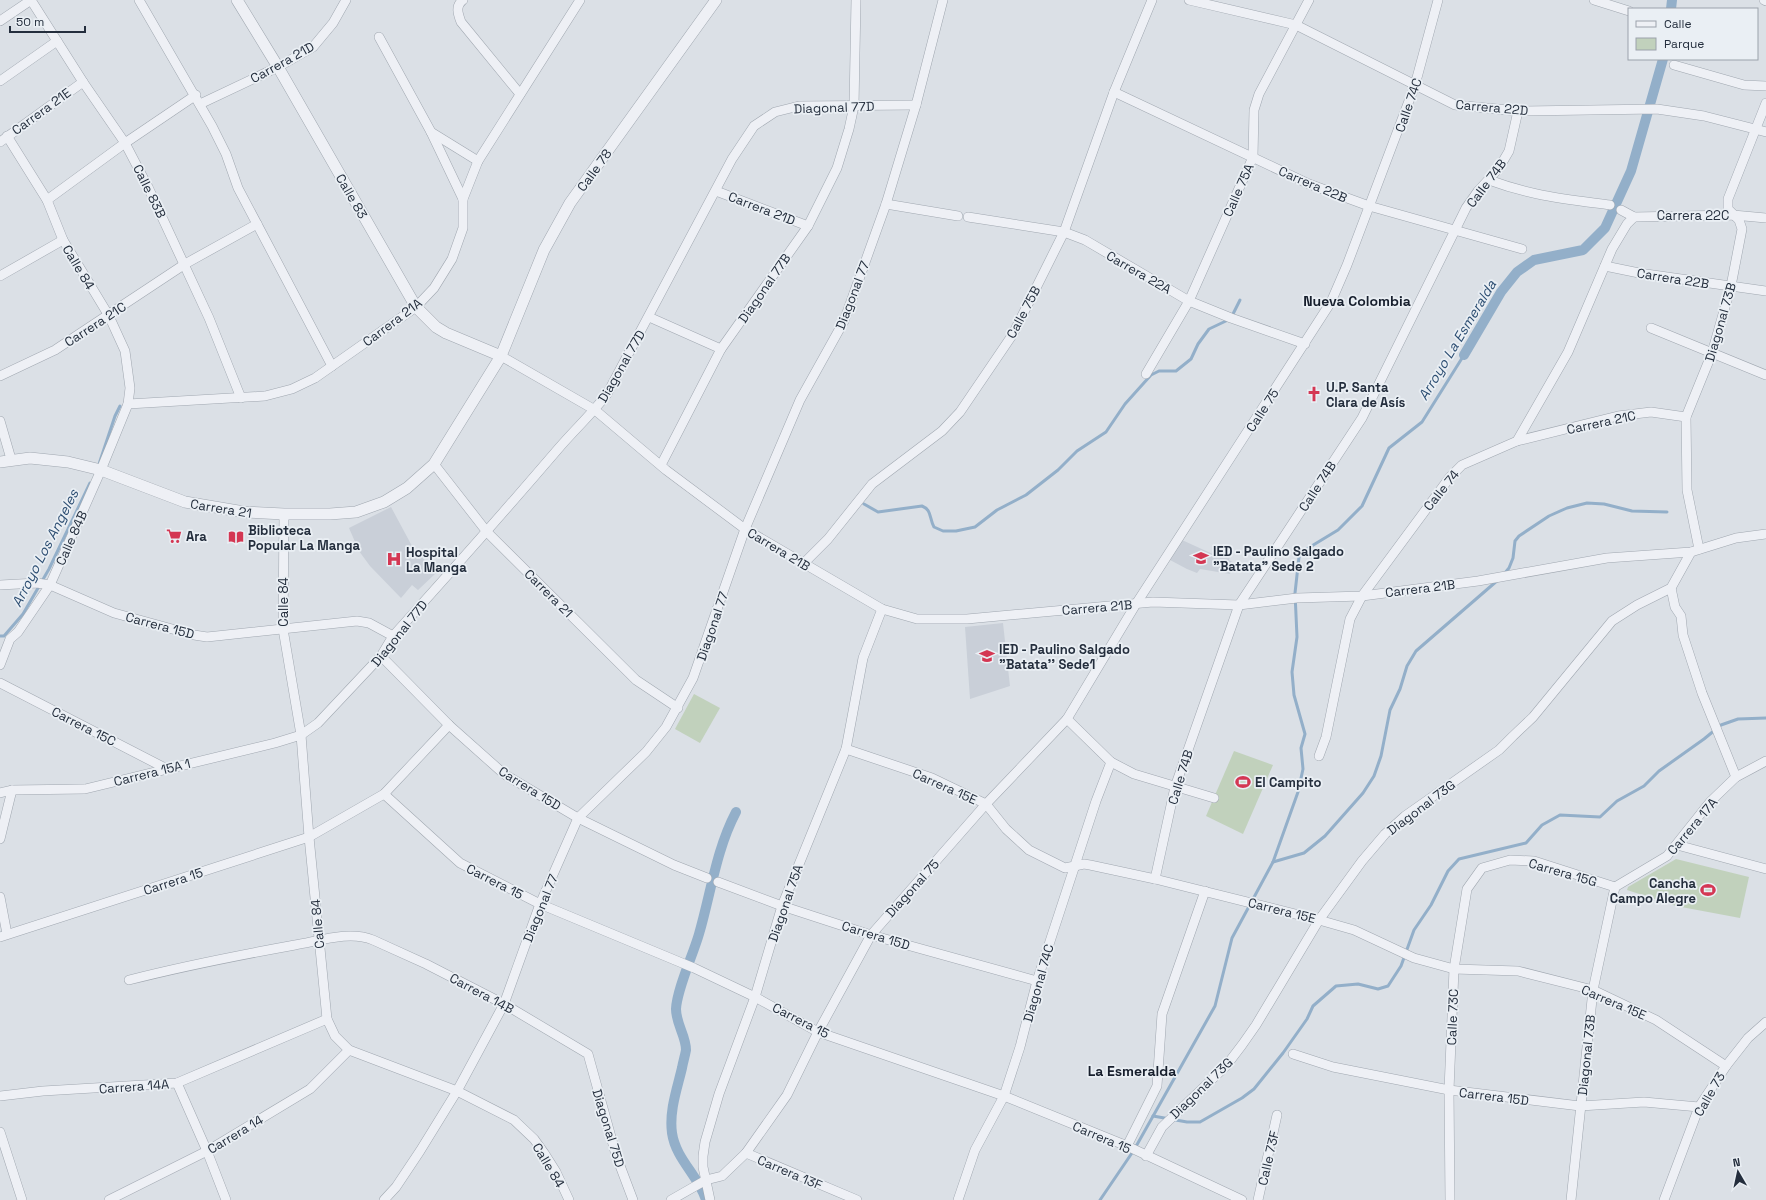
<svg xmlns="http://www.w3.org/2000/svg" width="1766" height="1200" viewBox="0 0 1766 1200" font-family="'Space Grotesk',sans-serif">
<rect width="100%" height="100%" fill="#dbe0e6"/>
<!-- built -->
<g fill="#c9cfd8">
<polygon points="391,507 412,546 436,573 418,590 412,585 401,598 370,566 359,551 349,528"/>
<polygon points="1182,540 1217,556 1221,551 1231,554 1229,560 1234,563 1230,574 1200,569 1197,573 1187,569 1170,560"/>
<polygon points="1003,623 1010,686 970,699 965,627"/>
</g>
<!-- green -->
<g fill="#c1d1bc">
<polygon points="694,694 720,708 700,743 675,729"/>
<polygon points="1234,751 1273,765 1243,834 1206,816"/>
<polygon points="1676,859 1749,877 1740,918 1676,906 1627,890 1628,887"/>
</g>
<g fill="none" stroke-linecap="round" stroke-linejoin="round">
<!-- stream -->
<g stroke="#93afc9" stroke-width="3">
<polyline points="1232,316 1240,300"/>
<polyline points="98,467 115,416 120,406"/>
<path d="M864 504 878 512 922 506C932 510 929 518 934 527L943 531H956L975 527 997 510 1026 495 1058 470 1077 451 1106 432 1125 404 1151 375 1159 371H1176L1191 359 1198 344 1209 329 1228 320"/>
<polyline points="1504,574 1509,568 1513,558 1515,541 1519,536 1549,516 1567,508 1587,503 1604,504 1632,511 1667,512"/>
<polyline points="0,636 4,636 23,614 49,569 90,483"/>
<polyline points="1273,862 1304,853 1325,836 1363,793 1374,776 1381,756 1390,710 1400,689 1407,666 1416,651 1498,580"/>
<polyline points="1153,1116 1187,1122 1200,1122 1242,1098 1254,1089 1283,1053 1307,1019 1313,1006 1336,986 1358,984 1378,989 1388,986 1401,966 1414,930 1431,905 1448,871 1459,859 1526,843 1542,825 1560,815 1600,817 1617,801 1644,786 1659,771 1704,739 1721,725 1738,719 1766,718"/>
<polyline points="1100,1200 1134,1150 1215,1006 1232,938 1273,862 1298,792 1303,769 1301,748 1305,734 1294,695 1292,672 1297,637 1295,593 1299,557 1305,550 1338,530 1362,506 1389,448 1422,422 1464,355"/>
</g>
<!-- canal -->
<g stroke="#93afc9" stroke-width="10">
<polyline points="1671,9 1672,0"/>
<polyline points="1464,355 1501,292 1517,272 1534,260 1583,250 1605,228 1631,171 1663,59"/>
<path d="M706 1200C699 1176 676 1160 672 1133 669 1111 677 1089 682 1068 683 1062 685 1056 686 1050 686 1036 676 1024 676 1009 677 989 693 955 699 934 711 893 716 850 736 812"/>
</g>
<!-- minor casing -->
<g stroke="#a0a7b0" stroke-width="10">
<g id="minor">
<polyline points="31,0 83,82 125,143 148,187 209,318 241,398"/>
<polyline points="139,0 212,126 226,154 238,188 332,366"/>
<path d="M463 0C455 6 458 14 461 22L520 94"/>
<polyline points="1189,0 1296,25 1455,105 1518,111 1657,109 1704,116 1766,132"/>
<polyline points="1594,0 1629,11"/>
<polyline points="1764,0 1766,1"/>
<polyline points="0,21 31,0"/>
<polyline points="379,37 431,132 463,199"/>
<polyline points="1674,65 1744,85 1766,86"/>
<polyline points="0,81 57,41"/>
<polyline points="1114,92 1309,184 1369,206 1522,249"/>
<polyline points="200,104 278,67 313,47 333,23 346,0"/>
<polyline points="431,132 478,161"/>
<polyline points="0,142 83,82"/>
<path d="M1489 180C1532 196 1565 199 1610 205"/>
<polyline points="716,191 808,226"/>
<polyline points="47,200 125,143 196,95"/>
<polyline points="886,204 958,216"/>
<polyline points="1621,210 1634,217 1733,215 1766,218"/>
<polyline points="968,217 1064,232 1085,240 1189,301 1231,318 1305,344"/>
<polyline points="1605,266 1639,273 1766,291"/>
<polyline points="0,276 63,240"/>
<polyline points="649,317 721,349"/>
<polyline points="1651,328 1766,375"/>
<polyline points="501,356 595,410 666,470 745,529 882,609 917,619 967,619 1153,602 1239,605 1297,598 1362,596 1478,581 1607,558 1691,552 1736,538 1766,534"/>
<polyline points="1146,374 1189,301 1253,157 1254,110 1259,94 1309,0"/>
<polyline points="0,376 55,350 185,264 257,224"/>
<polyline points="128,404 265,396 292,389 315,378 416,307 434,288 452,259 463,228 463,199 478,161 580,0"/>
<polyline points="0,421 11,459"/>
<polyline points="1517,441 1618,416 1651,412 1686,417"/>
<polyline points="434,464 487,532 636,680 678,708"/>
<polyline points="661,465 721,349 808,226 837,168 849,129 854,106 856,0"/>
<polyline points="284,514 283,629 301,735 309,837 327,1019 335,1036 349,1050 457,1091 514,1120 534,1139 544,1153 556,1172 569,1200"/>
<polyline points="1699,549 1687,490 1686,417 1712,353 1731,286 1742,229 1739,220 1728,209 1728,199 1766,103"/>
<polyline points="803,564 828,539 872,484 942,431 960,412 1013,334 1064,232 1114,92 1152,0"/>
<polyline points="0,585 37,583 50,585 114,613 194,635 207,637 357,621 369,623 393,636"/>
<polyline points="1671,588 1675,607 1681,616 1683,635 1702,693 1736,777"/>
<polyline points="381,656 449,725 504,774 578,818 674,865 707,878"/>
<polyline points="0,665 10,639 18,632 50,585 101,470 128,404 130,388 125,351 109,316 63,240 47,200 7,136"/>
<polyline points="0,683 167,769"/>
<polyline points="1067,719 1111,762 1134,774 1214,798"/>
<polyline points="846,749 932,778 986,804 1006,829 1029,850 1065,868 1084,864 1090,865 1155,879 1319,920 1354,930 1414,958 1454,969 1518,971 1593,990 1656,1020 1726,1066"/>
<polyline points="1319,756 1326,737 1350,619 1362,596 1450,477 1462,465 1517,441 1568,352 1612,249 1627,224 1634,217"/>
<path d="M0 793 12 790 85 789 275 743 301 735 318 723 381 656 393 636C449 574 504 512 558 449 574 430 592 414 607 394L732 159 754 126 775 112 799 106 916 105"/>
<polyline points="384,794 460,863 540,904 694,968 755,997 818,1032 1004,1096 1127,1146 1242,1200"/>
<polyline points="0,839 12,790"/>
<polyline points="1677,845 1766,869"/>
<polyline points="1155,879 1175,787 1239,605 1362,418 1466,208 1478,191 1499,168 1509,151 1518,111"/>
<polyline points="718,882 782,906 871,935 1037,981"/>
<polyline points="1615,887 1667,856 1710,802 1736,777 1766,761"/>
<polyline points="0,897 7,934"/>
<polyline points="0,937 309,837 384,794 449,725"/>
<path d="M129 980C184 966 240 955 295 945 319 941 350 930 373 940L426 964 504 1004 588 1054 616 1155 633 1200"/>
<polyline points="1293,1054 1333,1067 1449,1090 1580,1106 1644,1102 1699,1107"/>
<polyline points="177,1083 207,1151 226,1200"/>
<polyline points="0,1096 43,1091 177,1083 327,1019"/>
<polyline points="0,1132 22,1200"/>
<polyline points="1127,1146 1157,1086 1162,1014 1205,891"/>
<polyline points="746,1153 857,1200"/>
<polyline points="1146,1156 1162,1127 1226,1066 1242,1045 1256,1025 1319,920 1362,861 1385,834 1405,816 1499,750 1513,736 1533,717 1612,621 1637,605 1671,588 1691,552"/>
<polyline points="109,1200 207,1151 310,1089 349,1050"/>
<polyline points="384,1200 396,1187 420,1151 457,1091 504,1004 540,904 578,818 646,752 666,727 693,678 745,529 800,400 844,321 886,204 916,105 943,0"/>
<polyline points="671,1200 706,1180 722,1176 746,1153 787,1095 818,1032 871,935 986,804 1067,719 1136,604 1331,302 1347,265 1415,85 1438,0"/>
<polyline points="710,1200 703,1167 703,1156 705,1142 719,1094 755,997 782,906 846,749 863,658 882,609"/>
<polyline points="958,1200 975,1150 1004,1096 1020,1047 1037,981 1096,801 1111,762"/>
<polyline points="1258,1200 1277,1115"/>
<polyline points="1450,1200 1449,1090 1454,969 1467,889 1482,868 1510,860 1534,861 1615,887"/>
<polyline points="1571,1200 1593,990 1615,887"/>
<polyline points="1664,1200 1699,1107 1726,1066 1748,1038 1766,1022"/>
</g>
</g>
<!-- tertiary casing -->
<g stroke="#a0a7b0" stroke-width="12">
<g id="tertiary">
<polyline points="237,0 278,67 416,307 436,327 446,333 501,356"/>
<polyline points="0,462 30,458 68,462 101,470 185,502 244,512 284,514 330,514 356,512 384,502 407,488 434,464 501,356 544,250 570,203 716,0"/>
</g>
</g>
<!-- minor -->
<use href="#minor" stroke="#eef0f5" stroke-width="9"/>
<!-- tertiary -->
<use href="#tertiary" stroke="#eef0f5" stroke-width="11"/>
</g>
<!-- icons -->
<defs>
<g id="church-bare" transform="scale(1.2)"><path d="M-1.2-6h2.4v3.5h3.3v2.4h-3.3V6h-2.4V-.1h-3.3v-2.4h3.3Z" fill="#d43753" stroke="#eaeff4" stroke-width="2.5" paint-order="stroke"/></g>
<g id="supermarket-bare" transform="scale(1.2)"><path d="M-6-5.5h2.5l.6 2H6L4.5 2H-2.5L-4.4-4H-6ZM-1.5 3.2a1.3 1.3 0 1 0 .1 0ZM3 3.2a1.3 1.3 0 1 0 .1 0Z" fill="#d43753" stroke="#eaeff4" stroke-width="2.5" paint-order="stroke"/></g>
<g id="library-bare" transform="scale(1.2)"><path d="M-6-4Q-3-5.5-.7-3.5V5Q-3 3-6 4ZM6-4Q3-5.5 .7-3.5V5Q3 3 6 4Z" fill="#d43753" stroke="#eaeff4" stroke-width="2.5" paint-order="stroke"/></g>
<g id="school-bare" transform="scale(1.2)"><path d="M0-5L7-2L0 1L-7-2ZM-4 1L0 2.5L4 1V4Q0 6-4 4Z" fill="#d43753" stroke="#eaeff4" stroke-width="2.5" paint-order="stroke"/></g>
<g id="hospital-bare" transform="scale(1.2)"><path d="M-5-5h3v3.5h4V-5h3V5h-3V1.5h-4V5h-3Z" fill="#d43753" stroke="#eaeff4" stroke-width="2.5" paint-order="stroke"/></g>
<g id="stadium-bare" transform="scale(1.2)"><path d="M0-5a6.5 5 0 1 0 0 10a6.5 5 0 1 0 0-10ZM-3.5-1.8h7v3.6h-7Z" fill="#d43753" stroke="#eaeff4" stroke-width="2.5" paint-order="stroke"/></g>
</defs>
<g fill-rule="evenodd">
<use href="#church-bare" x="1314" y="394"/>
<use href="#supermarket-bare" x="174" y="536"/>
<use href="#library-bare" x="236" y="537"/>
<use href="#school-bare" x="1201" y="558"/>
<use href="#hospital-bare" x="394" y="559"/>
<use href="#school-bare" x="987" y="656"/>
<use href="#stadium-bare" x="1243" y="782"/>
<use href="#stadium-bare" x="1708" y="890"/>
</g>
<g text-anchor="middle" stroke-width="3.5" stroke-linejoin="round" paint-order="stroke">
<!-- street labels -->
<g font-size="13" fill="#242e3d" stroke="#eaeff4">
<text transform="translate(282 62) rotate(-29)" y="5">Carrera 21D</text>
<text transform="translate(1408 105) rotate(-71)" y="5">Calle 74C</text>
<text transform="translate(834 107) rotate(-2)" y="5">Diagonal 77D</text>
<text transform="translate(1492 107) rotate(5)" y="5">Carrera 22D</text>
<text transform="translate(41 111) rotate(-36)" y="5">Carrera 21E</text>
<text transform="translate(594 170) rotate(-54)" y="5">Calle 78</text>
<text transform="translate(1486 183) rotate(-53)" y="5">Calle 74B</text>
<text transform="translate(1313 184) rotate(23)" y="5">Carrera 22B</text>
<text transform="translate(1238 190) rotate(-66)" y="5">Calle 75A</text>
<text transform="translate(150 191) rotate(64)" y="5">Calle 83B</text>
<text transform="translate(352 196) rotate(60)" y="5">Calle 83</text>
<text transform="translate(762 208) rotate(21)" y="5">Carrera 21D</text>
<text x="1693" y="220">Carrera 22C</text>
<text transform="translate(79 267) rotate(59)" y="5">Calle 84</text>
<text transform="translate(1139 272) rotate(30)" y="5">Carrera 22A</text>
<text transform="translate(1673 278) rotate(9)" y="5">Carrera 22B</text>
<text transform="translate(764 288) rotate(-55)" y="5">Diagonal 77B</text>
<text transform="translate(852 295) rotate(-69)" y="5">Diagonal 77</text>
<text transform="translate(1023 312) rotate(-62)" y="5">Calle 75B</text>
<text transform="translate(392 322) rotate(-37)" y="5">Carrera 21A</text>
<text transform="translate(1720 322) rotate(-74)" y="5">Diagonal 73B</text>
<text transform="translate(95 324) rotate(-33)" y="5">Carrera 21C</text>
<text transform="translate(621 366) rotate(-60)" y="5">Diagonal 77D</text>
<text transform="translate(1262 410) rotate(-57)" y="5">Calle 75</text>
<text transform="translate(1601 422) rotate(-12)" y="5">Carrera 21C</text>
<text transform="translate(1317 486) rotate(-57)" y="5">Calle 74B</text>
<text transform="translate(1441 490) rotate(-51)" y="5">Calle 74</text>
<text transform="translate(221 508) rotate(9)" y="5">Carrera 21</text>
<text transform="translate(71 538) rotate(-66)" y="5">Calle 84B</text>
<text transform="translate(779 549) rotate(31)" y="5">Carrera 21B</text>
<text transform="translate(1420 588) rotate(-7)" y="5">Carrera 21B</text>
<text transform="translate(549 593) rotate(45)" y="5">Carrera 21</text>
<text transform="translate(283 602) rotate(-90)" y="5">Calle 84</text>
<text transform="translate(1097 607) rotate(-5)" y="5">Carrera 21B</text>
<text transform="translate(160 625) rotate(15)" y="5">Carrera 15D</text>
<text transform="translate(712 626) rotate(-71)" y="5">Diagonal 77</text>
<text transform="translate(399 633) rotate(-51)" y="5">Diagonal 77D</text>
<text transform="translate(84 726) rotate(27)" y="5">Carrera 15C</text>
<text transform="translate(152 772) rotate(-14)" y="5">Carrera 15A 1</text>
<text transform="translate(1180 777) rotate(-73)" y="5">Calle 74B</text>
<text transform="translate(945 786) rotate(24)" y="5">Carrera 15E</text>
<text transform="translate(530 788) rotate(32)" y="5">Carrera 15D</text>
<text transform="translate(1421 807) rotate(-37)" y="5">Diagonal 73G</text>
<text transform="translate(1692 826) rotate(-50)" y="5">Carrera 17A</text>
<text transform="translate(1563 872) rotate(16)" y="5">Carrera 15G</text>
<text transform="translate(173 881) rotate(-18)" y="5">Carrera 15</text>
<text transform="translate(495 881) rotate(27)" y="5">Carrera 15</text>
<text transform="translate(912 888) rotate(-48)" y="5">Diagonal 75</text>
<text transform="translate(785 903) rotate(-71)" y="5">Diagonal 75A</text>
<text transform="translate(540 908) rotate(-68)" y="5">Diagonal 77</text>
<text transform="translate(1282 910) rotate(14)" y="5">Carrera 15E</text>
<text transform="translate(317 924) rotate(-95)" y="5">Calle 84</text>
<text transform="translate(876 935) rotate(17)" y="5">Carrera 15D</text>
<text transform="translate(1038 983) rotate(-74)" y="5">Diagonal 74C</text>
<text transform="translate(482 993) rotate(28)" y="5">Carrera 14B</text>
<text transform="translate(1614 1002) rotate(23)" y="5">Carrera 15E</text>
<text transform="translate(1452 1017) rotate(-88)" y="5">Calle 73C</text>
<text transform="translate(801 1020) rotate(27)" y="5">Carrera 15</text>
<text transform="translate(1586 1055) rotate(-84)" y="5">Diagonal 73B</text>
<text transform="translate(134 1086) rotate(-4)" y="5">Carrera 14A</text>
<text transform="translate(1201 1088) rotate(-44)" y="5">Diagonal 73G</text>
<text transform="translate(1709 1094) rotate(-60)" y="5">Calle 73</text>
<text transform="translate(1494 1096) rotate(7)" y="5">Carrera 15D</text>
<text transform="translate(609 1128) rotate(73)" y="5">Diagonal 75D</text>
<text transform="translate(235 1134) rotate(-31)" y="5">Carrera 14</text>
<text transform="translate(1102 1137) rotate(23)" y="5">Carrera 15</text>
<text transform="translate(1268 1158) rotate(-77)" y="5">Calle 73F</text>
<text transform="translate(549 1165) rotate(59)" y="5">Calle 84</text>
<text transform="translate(790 1172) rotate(23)" y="5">Carrera 13F</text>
</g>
<!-- poi labels -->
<g font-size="13" font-weight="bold" fill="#242e3d" stroke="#eaeff4" text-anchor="start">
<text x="1326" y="392">U.P. Santa<tspan x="1326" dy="15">Clara de Asís</tspan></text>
<text x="248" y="535">Biblioteca<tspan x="248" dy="15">Popular La Manga</tspan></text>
<text x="186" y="541">Ara</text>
<text x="1213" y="556">IED - Paulino Salgado<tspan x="1213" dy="15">"Batata" Sede 2</tspan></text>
<text x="406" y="557">Hospital<tspan x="406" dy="15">La Manga</tspan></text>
<text x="999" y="654">IED - Paulino Salgado<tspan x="999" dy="15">"Batata'' Sede1</tspan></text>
<text x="1255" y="787">El Campito</text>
<text x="1696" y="888" text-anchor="end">Cancha<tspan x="1696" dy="15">Campo Alegre</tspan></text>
</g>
<!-- neighbourhood labels -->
<g font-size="14" font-weight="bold" fill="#171f2d" stroke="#eaeff4">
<text x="1357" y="306">Nueva Colombia</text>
<text x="1132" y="1076">La Esmeralda</text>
</g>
<!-- water labels -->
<g font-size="14" font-style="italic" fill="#2d4e72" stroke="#eaeff4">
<text transform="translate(1457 340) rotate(-59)" y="5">Arroyo La Esmeralda</text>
<text transform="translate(45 548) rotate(-63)" y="5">Arroyo Los Angeles</text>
</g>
</g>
<!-- legend -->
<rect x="1628" y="8" width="130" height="52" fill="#eaeff4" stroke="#9ba2ab"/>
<rect x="1636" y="21" width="20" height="6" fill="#eef0f5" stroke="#9ba2ab"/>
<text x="1664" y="28" font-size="12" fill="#242e3d">Calle</text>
<rect x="1636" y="38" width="20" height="12" fill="#c1d1bc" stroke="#9ba2ab"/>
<text x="1664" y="48" font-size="12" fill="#242e3d">Parque</text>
<!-- north arrow -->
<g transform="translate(1738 1172) rotate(351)" stroke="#eaeff4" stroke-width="3" paint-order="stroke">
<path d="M0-3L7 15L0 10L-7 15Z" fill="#242e3d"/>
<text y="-6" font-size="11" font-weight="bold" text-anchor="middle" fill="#242e3d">N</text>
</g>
<!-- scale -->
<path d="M10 26v6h75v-6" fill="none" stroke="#242e3d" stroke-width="2"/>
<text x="16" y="26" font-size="12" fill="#242e3d" stroke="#eaeff4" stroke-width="3" paint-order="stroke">50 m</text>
</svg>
